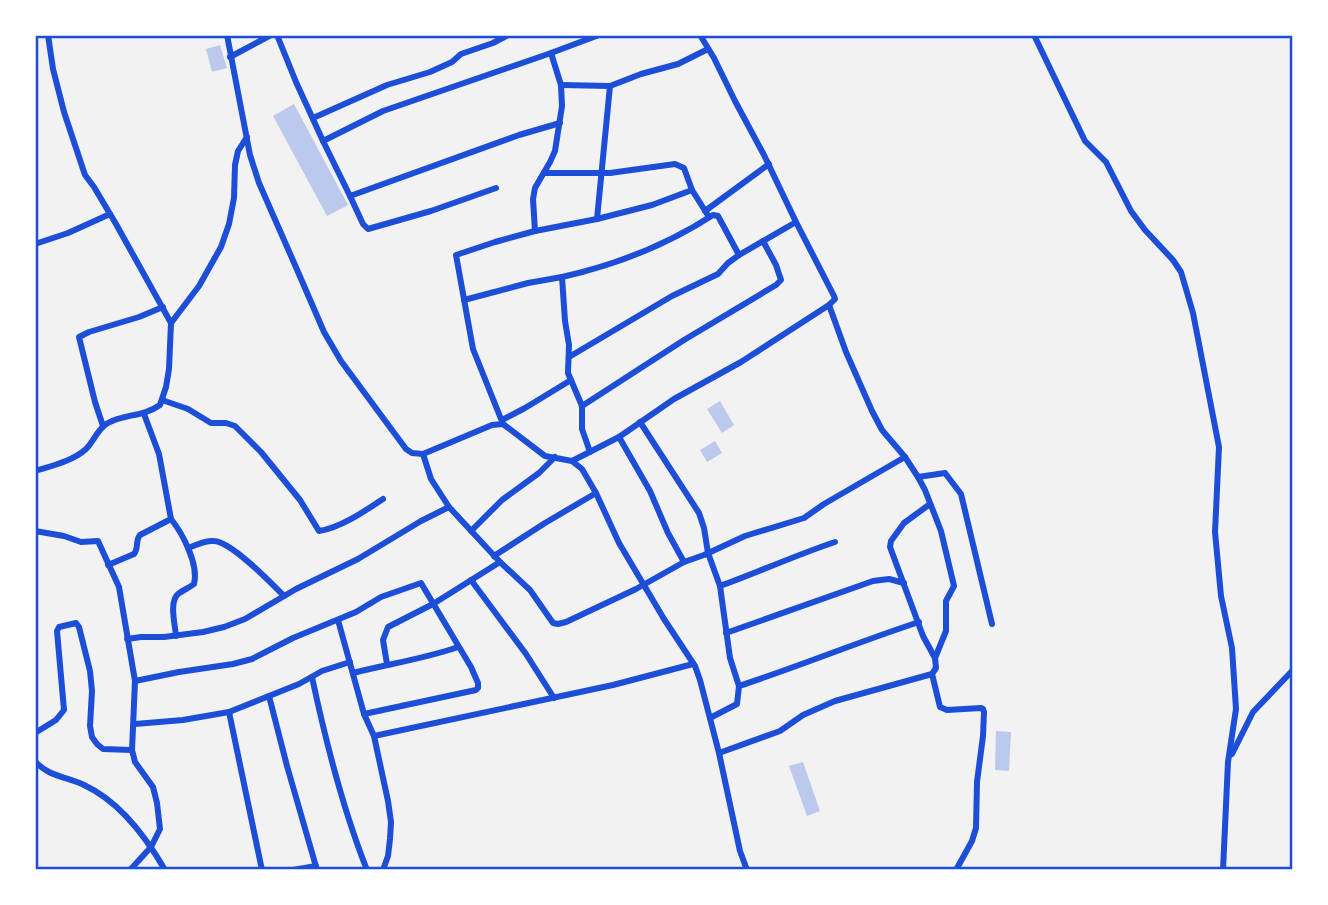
<svg xmlns="http://www.w3.org/2000/svg" width="1328" height="905" viewBox="0 0 1328 905" font-family="'Exo 2',sans-serif">
<rect width="100%" height="100%" fill="#f2f2f2"/>
<!-- building -->
<g fill="#bdc9ec">
<polygon points="220,45 227,68 212,72 206,49"/>
<polygon points="294,104 348,205 327,216 273,116"/>
<polygon points="720,401 734,425 722,433 707,409"/>
<polygon points="715,441 722,453 707,462 700,450"/>
<polygon points="996,731 1011,732 1009,771 995,770"/>
<polygon points="803,762 820,811 807,816 789,766"/>
</g>
<g fill="none" stroke-linecap="round" stroke-linejoin="round">
<!-- minor -->
<g stroke="#1d4ed8" stroke-width="6">
<polyline points="48,35 53,69 64,112 85,175 94,187 116,224 171,323"/>
<polyline points="227,35 250,155 259,183 295,265 324,332 341,361 406,449 412,453 423,454 492,425 503,424 545,456 572,461 582,469 596,493 619,543 664,619 695,666 700,680 719,753 740,851 747,870"/>
<polyline points="277,35 296,82 323,141 383,111 551,53 599,35"/>
<polyline points="700,35 714,58 735,101 764,155 796,222 834,296 835,299 829,305"/>
<polyline points="1034,35 1085,141 1106,162 1131,211 1145,230 1173,260 1181,272 1193,313 1219,447 1215,532 1221,596 1232,648 1236,709 1228,762 1223,870"/>
<polyline points="230,57 271,35"/>
<polyline points="561,85 610,86 641,74 678,64 708,49"/>
<polyline points="313,118 387,85 430,72 452,62 461,54 493,43 508,35"/>
<polyline points="323,141 350,196 519,135 560,123"/>
<polyline points="544,173 610,173 675,164 684,168 692,190 709,217"/>
<polyline points="350,196 363,224 368,229 431,211 496,188"/>
<polyline points="705,211 769,164"/>
<polyline points="597,219 652,205 692,190"/>
<polyline points="535,231 533,199 535,188 550,162 555,151 562,106 561,85 551,53"/>
<polyline points="35,244 68,233 110,214"/>
<polyline points="464,300 528,283 562,277"/>
<polyline points="569,357 672,296 718,274 728,263 739,255"/>
<path d="M162 400 188 409 211 423H226L235 426 261 452 300 500 319 531C340 528 365 511 383 499"/>
<polyline points="582,406 684,340 776,285 781,280 776,265 763,241"/>
<polyline points="502,420 525,408 571,380"/>
<polyline points="640,422 699,513 704,528 708,553 720,586 730,658 739,686 737,704 710,718"/>
<polyline points="503,424 473,349 456,255 495,242 535,231 597,219 610,86"/>
<polyline points="103,426 95,402 79,337 89,332 139,317 163,307"/>
<polyline points="619,437 650,491 668,533 684,562 704,555 745,536 804,518 824,504 905,457"/>
<path d="M590 452 582 429V406L568 373 569 345 565 321 562 277C615 265 667 245 713 215L718 216 739 255 796 222"/>
<polyline points="423,454 431,479 449,507 500,562 530,590 553,623 558,624 566,622 636,589 684,562"/>
<polyline points="572,461 619,437 674,399 741,362 829,305 846,352 872,411 882,430 905,457 918,477 925,490 941,531 954,586 946,601 946,631 935,658 936,668 932,674 835,701 803,715 780,731 719,753"/>
<path d="M35 471C51 466 73 461 86 449 94 441 98 428 108 423 124 414 143 417 160 405L166 387 169 369 171 323 199 286 221 247 229 224 234 198 235 165 238 151 247 137"/>
<polyline points="918,477 945,473 961,494 992,624"/>
<polyline points="930,504 904,523 891,541 890,547 923,636 935,658"/>
<path d="M171 519C183 534 199 565 194 584 189 588 183 590 178 594 169 602 175 624 176 636"/>
<polyline points="35,531 64,536 81,542 98,541 119,587 135,681 132,750 135,762 153,787 157,803 160,829 151,847 130,870"/>
<polyline points="471,531 502,500 539,473 555,457"/>
<path d="M188 548C196 545 205 540 214 541 232 542 271 583 284 596"/>
<polyline points="494,556 545,523 596,493"/>
<path d="M108 565 134 554C139 548 135 541 140 535L171 519 159 454 144 414"/>
<polyline points="471,580 526,654 554,698"/>
<path d="M720 586C759 572 796 555 835 542"/>
<polyline points="338,620 364,714 374,736 388,801 391,822 390,839 388,856 383,870"/>
<polyline points="726,633 873,581 889,579 904,583"/>
<polyline points="127,639 141,637 164,637 203,632 224,627 245,619 296,589 358,559 421,521 449,507"/>
<polyline points="387,664 383,640 388,627 433,604 500,562"/>
<path d="M353 673C388 664 424 659 458 647"/>
<polyline points="932,674 940,707 947,710 981,708 983,709 984,712 983,736 977,782 976,828 972,841 956,870"/>
<path d="M312 677C326 743 342 807 367 870"/>
<polyline points="135,681 179,672 233,664 252,659 293,638 356,612 381,597 421,583 471,667 478,683 478,688 476,690 364,714"/>
<path d="M739 686C800 666 858 642 919 622"/>
<polyline points="269,696 287,766 317,870"/>
<polyline points="229,712 262,870"/>
<polyline points="135,724 183,720 229,712 299,684 322,671 350,662"/>
<polyline points="35,733 56,720 64,710 57,631 59,627 76,623 79,627 90,671 92,691 90,726 92,737 97,744 103,749 132,750"/>
<polyline points="374,736 613,685 693,664"/>
<polyline points="1232,754 1253,712 1293,670"/>
<path d="M35 761C47 776 67 777 84 785 119 801 146 837 165 870"/>
<polyline points="293,870 316,866"/>
</g>
</g>
<!-- border -->
<rect width="1328" height="905" fill="none" stroke="#ffffff" stroke-width="74"/>
<rect x="37" y="37" width="1254" height="831" fill="none" stroke="#1d4ed8" stroke-width="2.5"/>
</svg>
